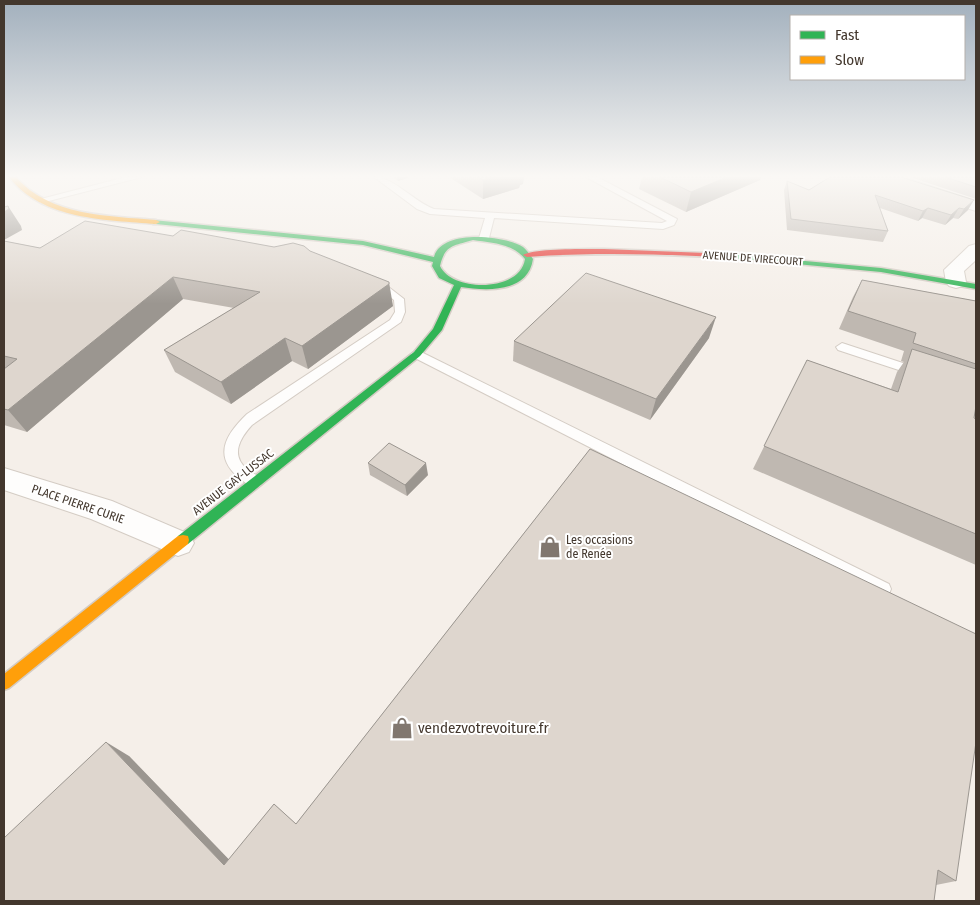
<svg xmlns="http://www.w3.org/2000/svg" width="980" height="905" viewBox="0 0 980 905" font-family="'Fira Sans Condensed',sans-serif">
<rect width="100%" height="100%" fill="#f5efe9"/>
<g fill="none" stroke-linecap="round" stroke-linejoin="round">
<!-- lane casing -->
<g stroke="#d4ccc4" stroke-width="2">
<g id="lane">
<polygon points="126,177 142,177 41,203 37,200"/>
<path d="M374 177C394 177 414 202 434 209L662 223 667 221 586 177H597L677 219 674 225 663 229 494 218 489 238 484 241 479 238 485 218 430 214 417 209Z"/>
<path d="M377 278 404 299 405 312 401 322 252 425C240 438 230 455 247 469 253 473 259 476 262 482L260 486C253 488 249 485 243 481 212 458 224 436 247 414L390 320 395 312 394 300 373 283V279Z"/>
<polygon points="842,343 921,369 923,372 917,376 838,350 836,347"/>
<polygon points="417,350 889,584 891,589 889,594 883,596 877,594 413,357 411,354"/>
</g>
</g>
<!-- street casing -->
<g stroke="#d4ccc4" stroke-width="2">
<g id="street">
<polygon points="878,177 903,177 976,201 976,211 880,180"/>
<polygon points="976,244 976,260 964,271 966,282 963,286 956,288 949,286 946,282 944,270 969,246"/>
<polygon points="4,468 112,501 189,534 194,543 189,552 178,556 91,519 4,490"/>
</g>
</g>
<!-- fast casing -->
<g stroke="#d4ccc4" stroke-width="3">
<g id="fast">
<path d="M153 220 363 241 434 257C441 229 504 235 523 247 527 250 530 255 533 259 528 293 487 291 461 287L442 330 420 356 188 544 183 545 178 544 177 540 178 536 414 352 433 329 454 285 439 278 432 266 433 262 363 245 156 224H153ZM473 240C492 243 512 243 525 259 520 293 452 292 440 266 445 244 454 246 473 240Z"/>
<polygon points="729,254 881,268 976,284 976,289 881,272 732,258 729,258"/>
</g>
</g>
<!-- slow casing -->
<g stroke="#d4ccc4" stroke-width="3">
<g id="slow">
<path d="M9 177H16C49 216 109 216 156 220L160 222 156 224C107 220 42 220 9 177Z"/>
<polygon points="183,535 188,536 189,540 188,544 9,688 4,690 4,674 178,536"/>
</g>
</g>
<!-- jam casing -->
<g stroke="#d4ccc4" stroke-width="3">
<path id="jam" d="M604 249 732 254 736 256 732 258C663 254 596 252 527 257L523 255C534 248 588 249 604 249Z"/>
</g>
<!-- lane -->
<use href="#lane" fill="#fefdfc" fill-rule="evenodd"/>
<!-- street -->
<use href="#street" fill="#fefdfc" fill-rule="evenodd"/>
<!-- fast -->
<use href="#fast" fill="#30b455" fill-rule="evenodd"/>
<!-- slow -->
<use href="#slow" fill="#ff9f0a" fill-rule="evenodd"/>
<!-- jam -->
<use href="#jam" fill="#e5322d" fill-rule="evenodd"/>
</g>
<!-- wall -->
<g fill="#bfb8b1">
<polygon points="393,177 410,177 398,181"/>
<polygon points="449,177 524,177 523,184 520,185 519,188 483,199"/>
<polygon points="642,177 761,177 760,180 686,212 639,189"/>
<polygon points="830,177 968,210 958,219 953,218 945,225 922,218 918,221 880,208 888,231 883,242 787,230 784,190 787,181 809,190"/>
<polygon points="910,177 976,177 976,199"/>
<polygon points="173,236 310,251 393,306 308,369 292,361 231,404 175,372 164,350 234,308 183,299 27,432 4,425 4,241 40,248"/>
<polygon points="862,280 976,301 976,406 974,418 976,419 976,565 753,469 807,360 891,389 897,372 904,362 901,361 904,351 839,329 853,297"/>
<polygon points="709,338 650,420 513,361 514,341"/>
<polygon points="590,449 956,881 936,885 6,901 129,756 229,860 274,804 296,824"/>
<polygon points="368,463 428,475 407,496 370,475"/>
</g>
<!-- shaded-wall -->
<g fill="#9b9690">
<polygon points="398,177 410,177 398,181"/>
<polygon points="492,177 524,177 523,184 520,185 519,188 483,199 483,180"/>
<polygon points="727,177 761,177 760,180 686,212 691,192"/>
<polygon points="974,200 968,210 958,219 964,209"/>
<polygon points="8,206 21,226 22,230 4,240 4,212"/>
<polygon points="928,208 922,218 918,221 923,211"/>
<polygon points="959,208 953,218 945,225 951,215"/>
<polygon points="173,277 183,299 27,432 8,410"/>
<polygon points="389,282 393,306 308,369 302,346"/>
<polygon points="716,317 709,338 650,420 656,399"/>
<polygon points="285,338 292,361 231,404 221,382"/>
<polygon points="426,463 428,475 407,496 405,485"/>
<polygon points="106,742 129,756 242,873 224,865"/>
</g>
<!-- building -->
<g fill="#ded6ce" stroke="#9b9690">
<polygon points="478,177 492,177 483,180"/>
<polygon points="660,177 727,177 691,192"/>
<polygon points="830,177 901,177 974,200 964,209 959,208 951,215 928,208 923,211 875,195 888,231 791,219 787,181 809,190"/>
<polygon points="945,177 976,177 976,187"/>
<polygon points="8,206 9,209 4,212 4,207"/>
<polygon points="85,221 173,236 181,230 274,247 293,243 304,246 310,251 389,282 389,284 302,346 285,338 221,382 164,350 260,292 173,277 8,410 4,409 4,369 17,359 4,356 4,241 40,248"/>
<polygon points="586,273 716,317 656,399 514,341"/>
<polygon points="862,280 976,301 976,364 913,343 916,333 848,311"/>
<polygon points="912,349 976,369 976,406 974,418 976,419 976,534 764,446 807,360 898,392"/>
<polygon points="389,443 426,463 405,485 368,463"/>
<polygon points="590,449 976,634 976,742 956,881 938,870 934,901 6,901 4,899 4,838 106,742 224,865 274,804 296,824"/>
</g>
<!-- sky -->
<linearGradient id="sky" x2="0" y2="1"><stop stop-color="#a2b0bd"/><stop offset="0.58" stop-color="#faf8f5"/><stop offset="1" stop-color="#faf8f5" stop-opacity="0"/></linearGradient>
<rect width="980" height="304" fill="url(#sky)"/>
<!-- icons -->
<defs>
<g id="shop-bare" transform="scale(1.725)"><path d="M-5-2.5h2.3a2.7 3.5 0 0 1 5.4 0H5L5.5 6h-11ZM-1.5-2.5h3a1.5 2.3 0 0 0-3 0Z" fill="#81776f" stroke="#fff" stroke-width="2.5" paint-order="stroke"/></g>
</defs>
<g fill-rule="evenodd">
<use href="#shop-bare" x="550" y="547"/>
<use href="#shop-bare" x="402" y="728"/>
</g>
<g text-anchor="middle" stroke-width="4" stroke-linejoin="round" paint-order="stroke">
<!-- far-street labels -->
<g font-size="11" fill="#43372d" stroke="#fff">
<text transform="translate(753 258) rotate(4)" y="4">AVENUE DE VIRECOURT</text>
</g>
<!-- street labels -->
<g font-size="12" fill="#43372d" stroke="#fff">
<text transform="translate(233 482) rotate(-38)" y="4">AVENUE GAY-LUSSAC</text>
<text transform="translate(78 504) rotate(19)" y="4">PLACE PIERRE CURIE</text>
</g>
<!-- poi labels -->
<g font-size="12" fill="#43372d" stroke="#fff" text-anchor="start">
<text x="566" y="544">Les occasions<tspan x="566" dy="14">de Renée</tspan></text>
</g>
<!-- near-poi labels -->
<g font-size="15" fill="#43372d" stroke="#fff" text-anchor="start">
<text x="418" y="733">vendezvotrevoiture.fr</text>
</g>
</g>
<!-- border -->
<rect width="980" height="905" fill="none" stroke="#43372d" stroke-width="10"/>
<!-- legend -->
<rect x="790" y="15" width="175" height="65" fill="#ffffff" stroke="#b4afab"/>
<rect x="800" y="31" width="25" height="8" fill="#30b455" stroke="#b4afab"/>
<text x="835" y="40" font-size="15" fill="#43372d">Fast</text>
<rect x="800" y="56" width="25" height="8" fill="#ff9f0a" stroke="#b4afab"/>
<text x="835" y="65" font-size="15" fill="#43372d">Slow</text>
</svg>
